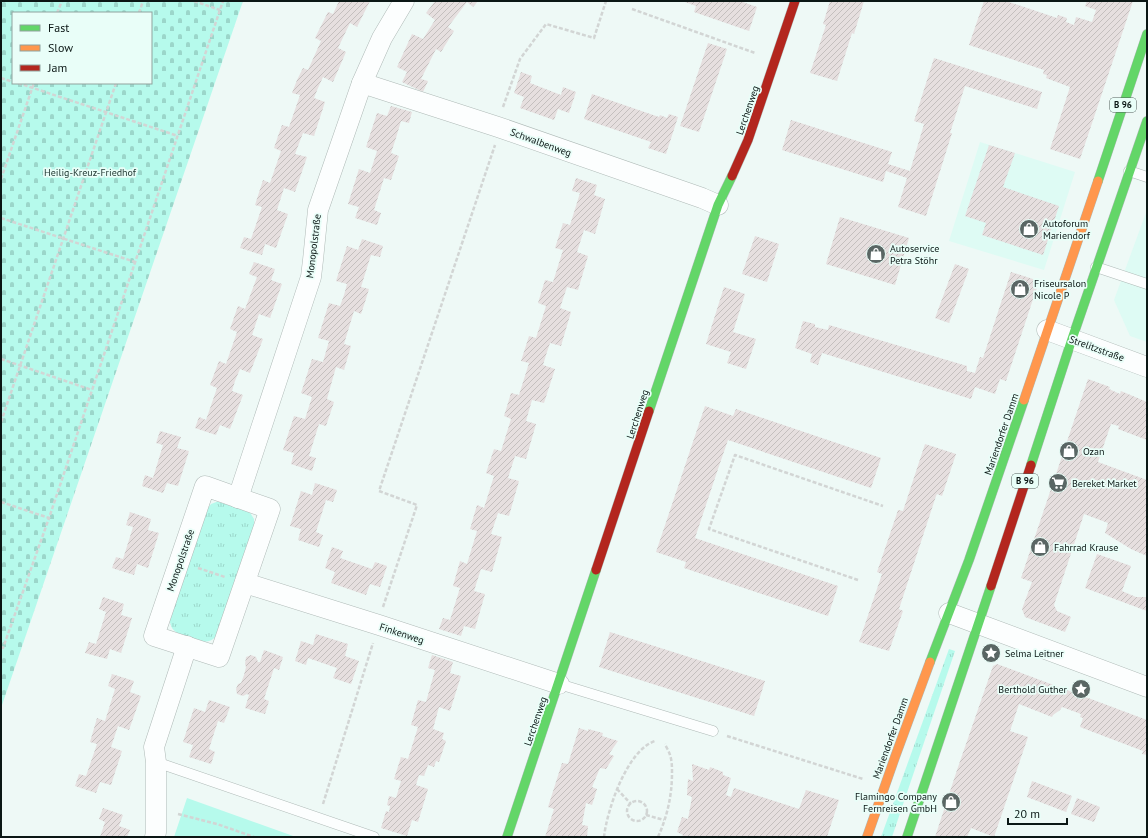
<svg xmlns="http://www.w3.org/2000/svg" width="1148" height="838" viewBox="0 0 1148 838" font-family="'PT Sans',sans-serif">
<defs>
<pattern id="grass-tufts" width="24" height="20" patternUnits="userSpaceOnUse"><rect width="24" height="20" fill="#b6faec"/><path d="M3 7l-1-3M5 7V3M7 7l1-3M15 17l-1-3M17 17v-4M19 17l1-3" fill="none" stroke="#9bd6ca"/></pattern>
<pattern id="cemetery-stones" width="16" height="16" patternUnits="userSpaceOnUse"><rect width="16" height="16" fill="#b6faec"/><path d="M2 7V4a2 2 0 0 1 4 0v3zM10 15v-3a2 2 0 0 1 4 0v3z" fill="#9bd6ca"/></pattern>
<pattern id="building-hatch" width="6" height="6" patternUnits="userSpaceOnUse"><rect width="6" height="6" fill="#e6dfdf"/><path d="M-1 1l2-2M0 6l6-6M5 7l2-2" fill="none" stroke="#c4bfbe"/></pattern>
</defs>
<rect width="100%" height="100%" fill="#eef9f6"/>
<!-- built -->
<g fill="#defbf4">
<polygon points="980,142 1075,172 1044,270 949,241"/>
<polygon points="1147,210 1147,342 1130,336 1114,300"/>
</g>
<!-- grass -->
<g fill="url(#grass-tufts)">
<path d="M219 501 249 511 254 519V529L220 630C217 635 215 639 209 641 200 644 177 636 172 628 171 626 170 622 169 619L204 513 211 504Z"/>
<polygon points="949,649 955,651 892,837 881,837"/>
</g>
<!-- cemetery -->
<path fill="url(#cemetery-stones)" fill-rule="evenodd" d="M1 1H243L1 708ZM13 13H151V83H13Z"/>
<!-- green -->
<polygon fill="#b6faec" points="187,798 296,837 174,837"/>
<!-- building -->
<g fill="url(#building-hatch)">
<polygon points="339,1 370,1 357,27 350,23 338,48 346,52 333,82 323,77 318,88 314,98 325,102 314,136 303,133 295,154 307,157 295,192 284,188 277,210 288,214 276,248 265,244 262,255 240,248 244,237 251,239 262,207 255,205 263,180 270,183 281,151 274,148 278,136 282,125 289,127 300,95 292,93 297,80 303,68 308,70 321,41 315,38 328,12 333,14"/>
<polygon points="435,1 478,1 473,7 467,2 448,27 454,31 441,52 436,49 421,79 428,81 423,92 402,82 407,72 397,67 412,34 423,39 435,20 426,13"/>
<polygon points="682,1 740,1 757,7 749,31 694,12 696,6"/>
<polygon points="830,1 864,1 854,34 852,33 837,81 810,73 826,25 823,24"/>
<polygon points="984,1 1006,1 1057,18 1058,15 1067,18 1066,22 1074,25 1076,17 1092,22 1096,10 1085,6 1087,1 1133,1 1080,159 1050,149 1070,87 1046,78 1047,75 1043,74 1044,70 969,45"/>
<polygon points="708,43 727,49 699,132 680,126"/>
<polygon points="934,58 1042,92 1037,109 965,86 950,133 952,133 926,216 898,207 907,178 886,171 883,182 782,150 791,120 892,152 888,164 910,171 924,124 914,121"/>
<polygon points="521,72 532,76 530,83 561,95 563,87 576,92 569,113 558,109 554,120 520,108 524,97 514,93"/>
<polygon points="592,94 659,117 660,115 667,118 669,114 678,117 666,154 648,148 651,142 584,119"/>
<polygon points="391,106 412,112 409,123 401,121 396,138 391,153 399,156 391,180 384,178 374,210 381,213 377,225 355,218 359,207 348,204 359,169 370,173 377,151 366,147 377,113 387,116"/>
<polygon points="989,145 1015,153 1003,187 1059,206 1043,255 982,235 986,223 965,216"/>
<polygon points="576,178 597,185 594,195 605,199 595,234 584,230 577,252 588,256 578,290 567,287 560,308 571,312 561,346 550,343 546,355 543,365 555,369 544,403 532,400 526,421 536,424 526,459 515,456 508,478 519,481 509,516 498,513 491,534 502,537 492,572 481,569 474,591 485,594 475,629 464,626 461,636 439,629 443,618 450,620 460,588 453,586 460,561 467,564 477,531 470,529 477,505 484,508 494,476 486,473 494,449 501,451 511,419 504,416 511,393 519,395 529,363 521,361 529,336 536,338 546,306 538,303 545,280 553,282 563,250 555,248 563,223 570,225 580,193 572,191"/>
<polygon points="840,217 909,238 895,285 826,264"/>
<polygon points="755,236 779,244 767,282 742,274"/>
<polygon points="362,239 383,246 380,257 371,255 361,287 369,289 365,302 361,314 354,311 344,344 351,346 344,370 336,367 327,399 334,402 326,426 319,424 309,456 316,458 312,471 291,464 294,453 283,450 294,416 305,419 312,397 301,393 312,359 323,362 329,341 318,338 329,303 340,306 344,295 347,284 336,281 347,246 358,250"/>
<polygon points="254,262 275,269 271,280 282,284 270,318 259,314 252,335 263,339 250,373 240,369 235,381 232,391 243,395 230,429 220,425 216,435 195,428 199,417 206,420 217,388 210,385 219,361 226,364 237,332 230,329 238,306 245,309 257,277 249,274"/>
<polygon points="955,264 969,269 949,323 935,318"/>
<polygon points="1011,272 1039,281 1006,381 1000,379 995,394 975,387 971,399 822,353 818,365 810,362 812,354 795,348 803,321 815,324 815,327 828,330 829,325 967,366 967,371 975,373 980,357 983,358"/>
<polygon points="724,287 745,294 733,332 756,339 746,369 727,363 731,352 706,344"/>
<polygon points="1088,379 1110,387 1109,389 1120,394 1121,391 1147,402 1147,440 1118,429 1119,426 1111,424 1098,462 1147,480 1147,556 1131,549 1105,533 1108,523 1084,514 1054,605 1057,611 1071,617 1065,632 1025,617 1022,609 1032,582 1021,578"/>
<polygon points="705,406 733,416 736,409 881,458 871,488 728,440 718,469 695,538 838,586 828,616 684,568 686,562 656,552"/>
<polygon points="160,431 181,437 177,448 189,451 178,486 167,483 163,493 142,486 145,475 153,478 163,445 156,443"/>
<polygon points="925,444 956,454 942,496 937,494 936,496 899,609 903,611 889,651 859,642 882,574 877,572 894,522 898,510 903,511"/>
<polygon points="315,483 337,490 333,502 326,500 316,532 323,535 319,547 298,540 301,529 290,526 301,491 312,495"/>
<polygon points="130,512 151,519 148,530 159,533 148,568 137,564 134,575 112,568 116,557 123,559 133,527 126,525"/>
<polygon points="332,547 343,551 340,558 372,569 375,562 387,566 380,587 370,584 366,595 331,583 335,572 325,568"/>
<polygon points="1097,554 1131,566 1122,591 1136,597 1147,597 1147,611 1085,588"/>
<polygon points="103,597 124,604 121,615 132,618 121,653 110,649 107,659 85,653 89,642 96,644 106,612 99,609"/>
<polygon points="610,632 765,681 754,716 599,667"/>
<polygon points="316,634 348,644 345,656 359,661 351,684 333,678 337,668 308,658 306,665 295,661 301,641 313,645"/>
<polygon points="264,650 283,657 279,670 274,668 264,699 269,701 265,714 245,708 249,695 247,694 243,696 237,694 236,689 238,684 241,683 244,675 246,667 245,664 246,657 251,655 256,657 258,662 260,662"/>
<polygon points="432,655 453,662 450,673 461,676 450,711 439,707 433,729 444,733 442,739 446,741 439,762 436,761 434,767 428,765 424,776 419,775 416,785 428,789 418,822 412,820 407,836 381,828 386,811 389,812 390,806 387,805 389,796 396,798 401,781 394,779 401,757 408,759 418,727 411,725 418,700 426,702 435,670 428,668"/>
<polygon points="997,664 1147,720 1147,755 1142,754 1143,751 1080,727 1083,718 1080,717 1081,714 1062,707 1060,710 1053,715 1052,717 1019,704 1010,731 1028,737 994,837 971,828 967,837 935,837 957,770 993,666"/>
<polygon points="112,674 134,681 130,692 141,696 129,730 118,726 111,747 122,751 111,785 100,782 96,793 75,786 79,774 86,776 97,744 90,742 97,718 105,721 115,689 108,686"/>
<polygon points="209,700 230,707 224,723 218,721 209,749 215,752 211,764 189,757 193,745 183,742 194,708 205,712"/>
<polygon points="579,728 588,731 588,729 603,733 602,736 618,741 609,754 614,756 606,769 600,768 592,787 597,789 592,805 586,803 582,825 588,826 587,837 545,837 554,809 548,807 562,763 568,764"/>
<polygon points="692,764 709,770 710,767 723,772 723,775 731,778 726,795 731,797 734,788 799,809 806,790 839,800 827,837 682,837 683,835 677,832 682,817 688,819 692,797 687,795 688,779 693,781"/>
<polygon points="1032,781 1072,796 1066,812 1027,797"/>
<polygon points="1077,798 1100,807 1094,822 1071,814"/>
<polygon points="103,808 123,815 119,826 130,830 127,837 100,837 105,822 99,819"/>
</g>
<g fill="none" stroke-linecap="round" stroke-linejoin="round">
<!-- lane casing -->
<g stroke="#afbab7" stroke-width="11">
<g id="lane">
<polyline points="1129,171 1147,177"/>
<polyline points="1096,267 1147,284"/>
<polyline points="559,684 713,731"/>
<polyline points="156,762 374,837"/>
</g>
</g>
<!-- street casing -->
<g stroke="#afbab7" stroke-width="21">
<g id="street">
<polyline points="362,83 498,127 702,198 718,205"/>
<polyline points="1047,330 1147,367"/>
<polygon points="205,486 270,509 219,657 154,636"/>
<polyline points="238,498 311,277 313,260 318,210 362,83 382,38 404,1"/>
<polyline points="245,583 379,625 559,684"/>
<polyline points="949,613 1147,687"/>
<polyline points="155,837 156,832 156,762 154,747 187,646"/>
</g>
</g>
<!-- fast casing -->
<g stroke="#afbab7" stroke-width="10">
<g id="fast">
<polyline points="1098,181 1147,34"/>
<polyline points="649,411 718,205 732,176"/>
<polyline points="1031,465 1072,339 1147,121"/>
<polyline points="930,662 969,560 1024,400"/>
<polyline points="507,837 596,570"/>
<polyline points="907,837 991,586"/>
</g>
</g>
<!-- slow casing -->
<g stroke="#afbab7" stroke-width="10">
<g id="slow">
<polyline points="1024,400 1098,181"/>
<polyline points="867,837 895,757 930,662"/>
</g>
</g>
<!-- jam casing -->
<g stroke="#afbab7" stroke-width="10">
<g id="jam">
<polyline points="732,176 748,140 795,1"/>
<polyline points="596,570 649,411"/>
<polyline points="991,586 1031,465"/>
</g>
</g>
<!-- path -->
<g stroke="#d2d5d4" stroke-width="2.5" stroke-dasharray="4 2" stroke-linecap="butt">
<polyline points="194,1 220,10"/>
<polyline points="632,9 755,53"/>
<polyline points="57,13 62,1"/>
<polyline points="139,13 143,1"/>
<polyline points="1,78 13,82"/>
<polyline points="18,83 178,136"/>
<polyline points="503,107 520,59 546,24 594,38 606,1"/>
<polyline points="1,179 34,83"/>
<polyline points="1,218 135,262"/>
<polyline points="1,359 92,390"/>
<polyline points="1,422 116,83"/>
<polyline points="1,502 49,518 223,1"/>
<polyline points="198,568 225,577"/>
<polyline points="858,580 709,529 735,455 883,506"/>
<polyline points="383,607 417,505 379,491 495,145"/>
<polyline points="1,647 3,648 49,518"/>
<polyline points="727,736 863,779"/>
<polyline points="617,789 631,804"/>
<circle cx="637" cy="811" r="10"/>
<polyline points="323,804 373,643"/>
<polyline points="178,814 217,824 254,837"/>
<polyline points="646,815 664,820"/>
<path d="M604 837C607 810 627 750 655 741"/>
<path d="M658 837C667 817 672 796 672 773 672 767 672 761 670 755 669 751 666 747 665 744"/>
</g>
<!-- lane -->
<use href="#lane" stroke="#fcfefe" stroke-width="10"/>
<!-- street -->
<use href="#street" stroke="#fcfefe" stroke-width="20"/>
<!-- fast -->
<use href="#fast" stroke="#63d668" stroke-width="9"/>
<!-- slow -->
<use href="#slow" stroke="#ff974d" stroke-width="9"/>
<!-- jam -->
<use href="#jam" stroke="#b3261e" stroke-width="9"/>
</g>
<!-- icons -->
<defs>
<g id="shop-disc" transform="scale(1)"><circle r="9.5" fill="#5a6664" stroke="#e9fef8"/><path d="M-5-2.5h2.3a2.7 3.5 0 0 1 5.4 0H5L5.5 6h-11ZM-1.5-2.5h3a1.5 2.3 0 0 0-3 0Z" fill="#fff"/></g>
<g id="supermarket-disc" transform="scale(1)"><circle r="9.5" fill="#5a6664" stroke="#e9fef8"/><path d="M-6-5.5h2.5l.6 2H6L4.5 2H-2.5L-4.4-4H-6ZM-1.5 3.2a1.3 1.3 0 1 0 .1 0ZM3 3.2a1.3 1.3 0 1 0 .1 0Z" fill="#fff"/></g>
<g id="sight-disc" transform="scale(1)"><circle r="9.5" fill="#5a6664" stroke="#e9fef8"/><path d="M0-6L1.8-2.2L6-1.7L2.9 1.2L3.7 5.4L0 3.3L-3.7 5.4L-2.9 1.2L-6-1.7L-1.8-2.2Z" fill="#fff"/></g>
</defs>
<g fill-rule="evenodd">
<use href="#shop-disc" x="1029" y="229"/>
<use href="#shop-disc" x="876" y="254"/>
<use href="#shop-disc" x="1020" y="289"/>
<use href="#shop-disc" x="1069" y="451"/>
<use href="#supermarket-disc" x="1058" y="483"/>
<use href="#shop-disc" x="1040" y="547"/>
<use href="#sight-disc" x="991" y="653"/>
<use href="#sight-disc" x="1081" y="689"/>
<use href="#shop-disc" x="951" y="802"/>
</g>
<g text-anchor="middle" stroke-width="3.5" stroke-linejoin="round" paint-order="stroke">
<!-- shield labels -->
<g fill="#e9fef8" stroke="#4e5c59" stroke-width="1">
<rect x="1110" y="98" width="26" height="14" rx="3"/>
<rect x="1012" y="474" width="26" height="14" rx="3"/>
</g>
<g font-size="9" font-weight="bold" fill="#0b1715">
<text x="1123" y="108">B 96</text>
<text x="1025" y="484">B 96</text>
</g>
<!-- street labels -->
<g font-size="10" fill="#0b1715" stroke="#e9fef8">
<text transform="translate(747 110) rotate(-71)" y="4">Lerchenweg</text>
<text transform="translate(541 142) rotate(20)" y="4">Schwalbenweg</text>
<text transform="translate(313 246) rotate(-83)" y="4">Monopolstraße</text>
<text transform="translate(1097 348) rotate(20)" y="4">Strelitzstraße</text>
<text transform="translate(637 414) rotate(-72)" y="4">Lerchenweg</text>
<text transform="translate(1001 434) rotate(-71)" y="4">Mariendorfer Damm</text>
<text transform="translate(180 560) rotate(-71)" y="4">Monopolstraße</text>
<text transform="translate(402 633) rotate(18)" y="4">Finkenweg</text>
<text transform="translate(535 721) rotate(-71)" y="4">Lerchenweg</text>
<text transform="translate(890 738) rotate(-70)" y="4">Mariendorfer Damm</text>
</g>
<!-- park labels -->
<g font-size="10" fill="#1d342f" stroke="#e9fef8">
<text x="90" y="176">Heilig-Kreuz-Friedhof</text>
</g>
<!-- poi labels -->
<g font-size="10" fill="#0b1715" stroke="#e9fef8" text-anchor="start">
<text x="1043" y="227">Autoforum<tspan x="1043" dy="12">Mariendorf</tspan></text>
<text x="890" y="252">Autoservice<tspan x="890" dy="12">Petra Stöhr</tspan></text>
<text x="1034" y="287">Friseursalon<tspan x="1034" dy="12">Nicole P</tspan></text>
<text x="1083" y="455">Ozan</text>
<text x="1072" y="487">Bereket Market</text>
<text x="1054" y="551">Fahrrad Krause</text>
<text x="1005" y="657">Selma Leitner</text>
<text x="1067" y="693" text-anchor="end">Berthold Guther</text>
<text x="937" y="800" text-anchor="end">Flamingo Company<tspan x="937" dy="12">Fernreisen GmbH</tspan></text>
</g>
</g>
<!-- border -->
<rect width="1148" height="838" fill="none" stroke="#0b1715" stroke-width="4"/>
<!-- legend -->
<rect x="12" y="12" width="140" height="72" fill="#e9fef8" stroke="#90a29d"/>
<rect x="20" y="25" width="20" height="6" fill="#63d668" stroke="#90a29d"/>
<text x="48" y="32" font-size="12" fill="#0b1715">Fast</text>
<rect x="20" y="45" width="20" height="6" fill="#ff974d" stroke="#90a29d"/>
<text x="48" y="52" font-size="12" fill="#0b1715">Slow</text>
<rect x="20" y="65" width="20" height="6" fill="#b3261e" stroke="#90a29d"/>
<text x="48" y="72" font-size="12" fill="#0b1715">Jam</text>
<!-- scale -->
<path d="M1008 818v6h59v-6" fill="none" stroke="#0b1715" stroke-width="2"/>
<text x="1014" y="818" font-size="12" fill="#0b1715" stroke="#e9fef8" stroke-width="3" paint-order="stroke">20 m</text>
</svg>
